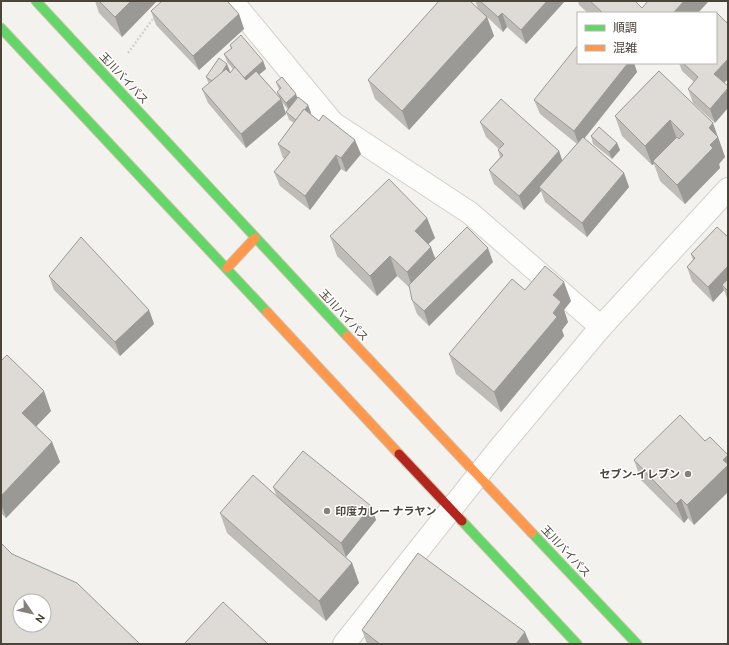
<svg xmlns="http://www.w3.org/2000/svg" width="729" height="645" viewBox="0 0 729 645" font-family="Ubuntu,'Noto Sans JP',sans-serif">
<rect width="100%" height="100%" fill="#f4f2ee"/>
<g fill="none" stroke-linecap="round" stroke-linejoin="round">
<!-- street casing -->
<g stroke="#d2d0cb" stroke-width="24">
<g id="street">
<polyline points="232,1 333,123 470,213 601,327"/>
<polyline points="344,644 498,450 601,327 728,189"/>
</g>
</g>
<!-- fast casing -->
<g stroke="#ccbfa9" stroke-width="11">
<g id="fast">
<polyline points="36,1 347,336"/>
<polyline points="1,28 267,312"/>
<polyline points="462,521 577,644"/>
<polyline points="532,533 637,644"/>
</g>
</g>
<!-- slow casing -->
<g stroke="#ccbfa9" stroke-width="11">
<g id="slow">
<polyline points="227,268 255,238"/>
<polyline points="267,312 399,454"/>
<polyline points="347,336 532,533"/>
</g>
</g>
<!-- jam casing -->
<g stroke="#ccbfa9" stroke-width="11">
<polyline id="jam" points="399,454 462,521"/>
</g>
<!-- path -->
<polyline stroke="#d3d2cc" stroke-width="2.5" stroke-dasharray="2 2" stroke-linecap="butt" points="128,53 155,16"/>
<!-- street -->
<use href="#street" stroke="#fdfdfc" stroke-width="22"/>
<!-- fast -->
<use href="#fast" stroke="#63d668" stroke-width="9"/>
<!-- slow -->
<use href="#slow" stroke="#ff974d" stroke-width="9"/>
<!-- jam -->
<use href="#jam" stroke="#b3261e" stroke-width="9"/>
</g>
<!-- wall -->
<g fill="#bfbcb8">
<polygon points="95,1 157,1 122,37 99,13"/>
<polygon points="475,1 565,1 526,44 507,27 503,32 487,17 494,36 409,130 375,99 368,80 478,8"/>
<polygon points="578,1 635,1 642,8 698,13 588,13 579,5"/>
<polygon points="151,11 239,14 244,29 199,70 156,25"/>
<polygon points="728,24 728,79 724,83 715,123 693,103 688,89 694,82 682,71 679,63 716,63"/>
<polygon points="230,45 263,61 266,69 259,74 279,97 277,92 279,90 276,82 308,105 311,113 310,114 361,154 346,172 341,169 310,210 280,186 274,172 285,159 283,158 278,144 294,123 289,120 286,112 288,110 282,102 286,114 246,148 208,103 202,89 209,84 206,77 230,71 230,73 233,69 227,62 224,54 231,49"/>
<polygon points="578,63 634,63 637,72 584,139 624,173 629,187 587,237 545,202 541,191 524,210 494,184 489,170 500,157 498,150 499,149 486,137 480,122 559,151 562,161 577,144 540,114 534,100"/>
<polygon points="659,71 718,137 725,157 719,164 720,168 685,204 660,181 654,164 652,165 622,136 615,116"/>
<polygon points="591,136 617,143 620,150 612,159 593,144"/>
<polygon points="427,218 435,238 428,244 436,259 493,262 429,326 417,314 412,300 410,288 397,276 377,296 337,256 330,236"/>
<polygon points="728,237 728,301 724,290 713,302 692,281 687,267 693,260 691,254"/>
<polygon points="49,276 149,310 154,324 120,356 54,290"/>
<polygon points="525,290 571,301 564,310 568,322 562,330 564,336 501,412 456,374 449,354"/>
<polygon points="1,361 51,411 36,426 52,442 60,462 6,518 1,513"/>
<polygon points="705,441 728,455 728,492 694,525 688,518 684,523 641,480 634,460"/>
<polygon points="273,487 371,506 376,520 346,557 334,547 352,563 359,583 326,621 227,533 220,513 277,497"/>
<polygon points="362,630 530,644 367,644"/>
</g>
<!-- shaded-wall -->
<g fill="#9b9996">
<polygon points="131,1 157,1 122,37 115,17"/>
<polygon points="547,1 565,1 526,44 521,30"/>
<polygon points="684,1 709,1 698,13 673,13"/>
<polygon points="502,13 507,27 503,32 498,17"/>
<polygon points="239,14 244,29 199,70 193,56"/>
<polygon points="487,17 494,36 409,130 402,111"/>
<polygon points="728,59 728,79 719,88 714,74"/>
<polygon points="263,61 266,69 247,85 244,78"/>
<polygon points="628,63 634,63 637,72 579,145 574,131"/>
<polygon points="227,64 230,71 218,90 215,82"/>
<polygon points="728,88 728,108 715,123 710,109"/>
<polygon points="296,94 299,102 289,110 286,103"/>
<polygon points="281,99 286,114 246,148 241,134"/>
<polygon points="308,105 311,113 300,128 297,120"/>
<polygon points="670,120 677,139 653,161 654,164 652,165 645,146"/>
<polygon points="713,123 725,157 719,164 720,168 685,204 677,185 710,145 709,128"/>
<polygon points="355,140 361,154 346,172 341,158"/>
<polygon points="617,143 620,150 612,159 609,152"/>
<polygon points="559,151 564,165 539,187 541,191 524,210 519,196"/>
<polygon points="336,155 341,169 310,210 305,196"/>
<polygon points="624,173 629,187 587,237 582,223"/>
<polygon points="427,218 435,238 422,250 415,231"/>
<polygon points="431,247 438,267 414,292 407,272"/>
<polygon points="488,248 493,262 429,326 424,311"/>
<polygon points="390,256 397,276 377,296 370,276"/>
<polygon points="728,266 728,285 722,285 724,290 713,302 708,287"/>
<polygon points="564,282 571,301 564,310 568,322 562,330 564,336 501,412 494,392 553,313 553,295"/>
<polygon points="149,310 154,324 120,356 115,342"/>
<polygon points="44,391 51,411 30,433 22,413"/>
<polygon points="52,442 60,462 6,518 1,504 1,496"/>
<polygon points="728,456 728,492 694,525 687,505 723,460"/>
<polygon points="681,499 688,518 684,523 676,504"/>
<polygon points="371,506 376,520 346,557 341,543"/>
<polygon points="352,563 359,583 326,621 319,601"/>
<polygon points="525,632 530,644 516,644"/>
</g>
<!-- building -->
<g fill="#dedbd6" stroke="#9b9996" fill-rule="evenodd">
<polygon points="99,1 131,1 115,17"/>
<polygon points="162,1 227,1 239,14 193,56 151,11"/>
<polygon points="439,1 470,1 487,17 402,111 368,80"/>
<polygon points="480,1 547,1 521,30 502,13 498,17"/>
<polygon points="590,1 635,1 642,8 648,1 684,1 673,13 603,13"/>
<polygon points="717,13 728,24 728,59 714,74 728,86 728,88 710,109 688,89 698,77 683,63 716,63 716,14"/>
<polygon points="241,35 263,61 244,78 224,54 232,48 230,45"/>
<polygon points="578,45 578,63 628,63 574,131 534,100"/>
<polygon points="219,58 227,64 221,74 212,81 206,77"/>
<polygon points="235,67 246,80 256,71 281,99 241,134 202,89 226,69 230,73"/>
<polygon points="659,71 713,123 709,128 718,137 710,145 713,148 677,185 653,161 677,137 679,139 684,134 670,120 645,146 615,116"/>
<polygon points="282,77 296,94 286,103 277,92 281,88 276,82"/>
<polygon points="298,97 308,105 305,110 304,109 296,120 286,112"/>
<polygon points="501,99 559,151 519,196 489,170 503,155 498,150 504,144 480,122"/>
<polygon points="304,109 319,121 323,115 355,140 341,158 336,155 305,196 274,172 290,152 278,144"/>
<polygon points="599,127 617,143 609,152 591,136"/>
<polygon points="583,137 624,173 582,223 539,187"/>
<polygon points="389,179 427,218 415,231 431,247 407,272 390,256 370,276 330,236"/>
<polygon points="467,227 488,248 424,311 412,300 409,285"/>
<polygon points="717,227 728,237 728,266 708,287 687,267 695,258 691,254"/>
<polygon points="81,237 149,310 115,342 49,276"/>
<polygon points="545,266 564,282 553,295 561,302 553,313 557,317 494,392 449,354 512,279 525,290"/>
<polygon points="728,279 728,291 722,285"/>
<polygon points="7,355 44,391 22,413 52,442 1,496 1,361"/>
<polygon points="680,415 705,441 710,437 728,455 723,460 728,464 728,465 687,505 681,499 676,504 634,460"/>
<polygon points="303,451 371,506 341,543 273,487"/>
<polygon points="253,475 352,563 319,601 220,513"/>
<path d="M1 543 12 554 77 583 140 644H1ZM20 601H44V625H20Z"/>
<polygon points="418,553 525,632 516,644 380,644 362,630"/>
<polygon points="223,602 268,644 186,644 185,643"/>
</g>
<!-- markers -->
<g fill="#868178" stroke="#fff" stroke-width="1.5">
<circle cx="688" cy="474" r="4"/>
<circle cx="327" cy="511" r="4"/>
</g>
<g text-anchor="middle" stroke-width="3" stroke-linejoin="round" paint-order="stroke">
<!-- street labels -->
<g font-size="11" fill="#4b4439" stroke="#fff">
<text transform="translate(124 78) rotate(47)" y="4">玉川バイパス</text>
<text transform="translate(344 315) rotate(47)" y="4">玉川バイパス</text>
<text transform="translate(566 551) rotate(47)" y="4">玉川バイパス</text>
</g>
<!-- poi labels -->
<g font-size="11" font-weight="bold" fill="#4b4439" stroke="#fff" text-anchor="end">
<text x="680" y="478">セブン-イレブン</text>
<text x="335" y="515" text-anchor="start">印度カレー ナラヤン</text>
</g>
</g>
<!-- border -->
<rect width="729" height="645" fill="none" stroke="#4b4439" stroke-width="4"/>
<!-- legend -->
<rect x="577" y="12" width="140" height="52" fill="#ffffff" stroke="#b7b4b0"/>
<rect x="585" y="25" width="20" height="6" fill="#63d668" stroke="#b7b4b0"/>
<text x="613" y="32" font-size="12" fill="#4b4439">順調</text>
<rect x="585" y="45" width="20" height="6" fill="#ff974d" stroke="#b7b4b0"/>
<text x="613" y="52" font-size="12" fill="#4b4439">混雑</text>
<!-- north arrow -->
<g transform="translate(32 613) rotate(124)"><circle r="19" fill="#ffffff" stroke="#b7b4b0"/>
<path d="M0-3L7 15L0 10L-7 15Z" fill="#868178"/>
<text y="-6" font-size="11" font-weight="bold" text-anchor="middle" fill="#4b4439">N</text>
</g>
</svg>
